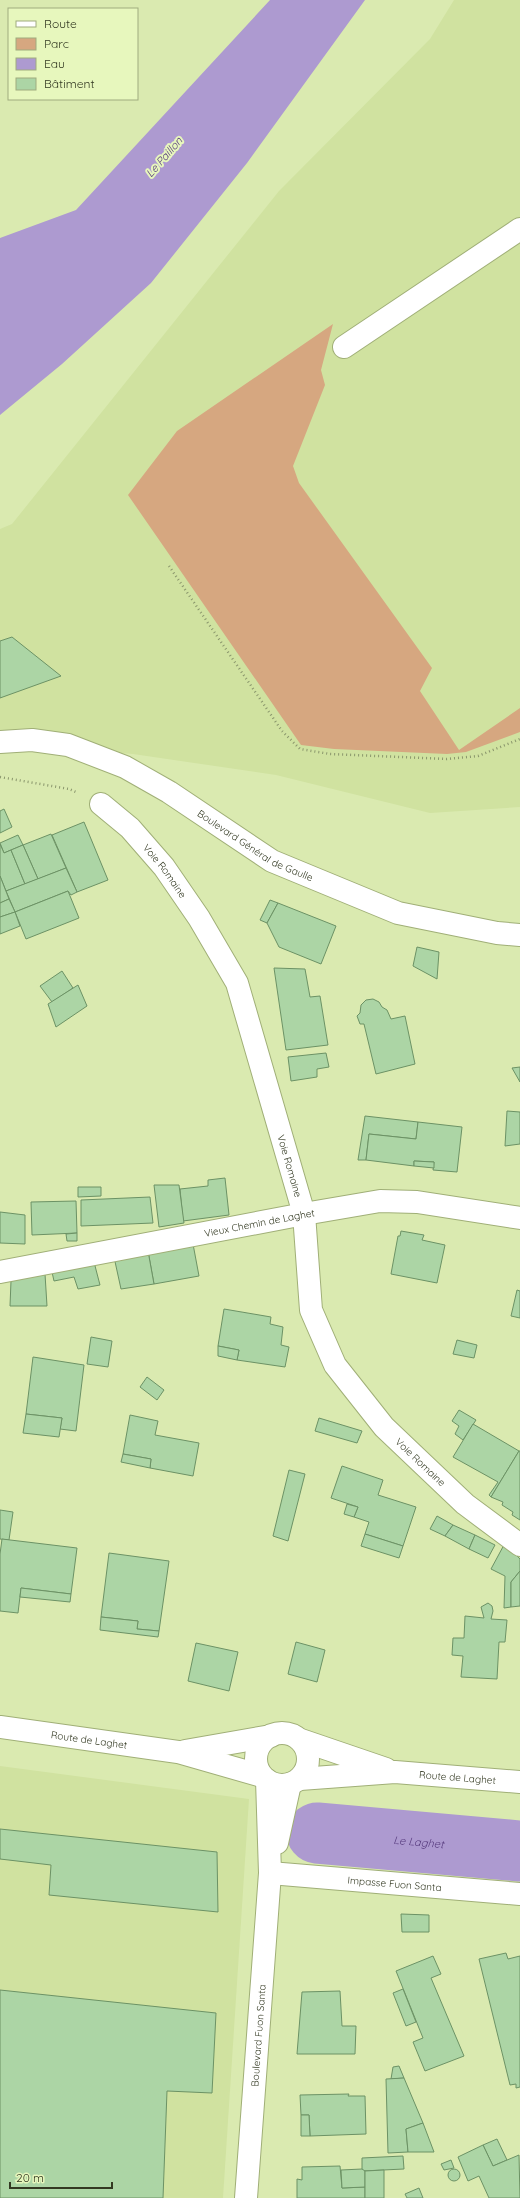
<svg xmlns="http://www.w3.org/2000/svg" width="520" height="2198" viewBox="0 0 520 2198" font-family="Quicksand,sans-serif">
<rect width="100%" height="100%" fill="#daeab0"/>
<!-- built -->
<g fill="#d0e2a0">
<polygon points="454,0 520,0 520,807 430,813 276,775 133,754 0,744 0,529 12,524 279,191 430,39"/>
<polygon points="0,1766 249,1799 223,2198 0,2198"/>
</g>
<!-- green -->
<polygon fill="#d6a780" points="333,324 321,370 325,385 293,466 299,483 432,668 420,691 459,750 520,708 520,732 466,752 447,754 334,749 301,745 128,495 177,431"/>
<!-- water -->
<polygon fill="#ad9ad0" points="270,0 365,0 247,163 151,283 62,364 0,415 0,238 76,210"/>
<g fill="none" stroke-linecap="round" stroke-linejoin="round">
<!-- river -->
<path stroke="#ad9ad0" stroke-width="61" id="s1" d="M317 1833 520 1851"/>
</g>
<!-- building -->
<g fill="#acd5a5" stroke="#6c9265">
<polygon points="12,637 61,676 0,698 0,641"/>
<polygon points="4,809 12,827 0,833 0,811"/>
<polygon points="84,822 108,880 77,892 52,835"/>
<polygon points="51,834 66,868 38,879 23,845"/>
<polygon points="18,835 23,845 4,853 0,843"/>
<polygon points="0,844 4,853 11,850 25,884 6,891 0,876"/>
<polygon points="23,845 38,879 25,884 11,850"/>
<polygon points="66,868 77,892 71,895 68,891 15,912 6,891"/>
<polygon points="0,876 9,899 0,903"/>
<polygon points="68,891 79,918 26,939 15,912"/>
<polygon points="9,899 15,912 0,917 0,903"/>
<polygon points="270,900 278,903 267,923 260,920"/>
<polygon points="278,903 336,926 321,964 279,947 267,923"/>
<polygon points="15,912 20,926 0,934 0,917"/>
<polygon points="417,947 439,952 437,979 413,966"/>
<polygon points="274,968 305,969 310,997 320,996 328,1045 286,1050"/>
<polygon points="62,971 73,988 52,1002 40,986"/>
<polygon points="78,985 87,1006 56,1027 48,1004"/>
<polygon points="373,999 379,1002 382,1007 387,1010 391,1019 405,1016 415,1064 376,1074 364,1024 360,1024 357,1016 360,1013 361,1005 366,1000"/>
<polygon points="326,1053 329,1067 317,1069 317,1077 291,1081 288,1057"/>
<polygon points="520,1067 520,1082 512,1068"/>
<polygon points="507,1111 520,1112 520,1144 505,1146"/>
<polygon points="365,1116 418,1122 416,1139 369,1134 366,1160 358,1160"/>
<polygon points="418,1122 462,1127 457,1172 433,1170 434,1162 414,1161 414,1166 366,1160 369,1134 416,1139"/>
<polygon points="414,1161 434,1162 434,1168 414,1166"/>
<polygon points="225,1178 229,1215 183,1221 180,1189 208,1186 208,1180"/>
<polygon points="154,1185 179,1185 184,1223 159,1227"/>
<polygon points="78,1187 101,1187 101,1196 78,1197"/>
<polygon points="150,1197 153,1223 81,1226 81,1200"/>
<polygon points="76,1201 77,1233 32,1235 31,1202"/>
<polygon points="0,1212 25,1215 25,1244 0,1243"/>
<polygon points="401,1231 424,1235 422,1240 445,1245 437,1283 391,1274 398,1236 400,1236"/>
<polygon points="77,1233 77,1241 67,1241 66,1234"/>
<polygon points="193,1244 199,1276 154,1284 148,1251"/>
<polygon points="148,1251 154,1284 121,1289 114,1257"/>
<polygon points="94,1262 100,1285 78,1289 74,1277 54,1281 52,1272"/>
<polygon points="45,1274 47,1306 10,1306 11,1281"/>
<polygon points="517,1290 520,1291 520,1318 511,1316"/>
<polygon points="224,1309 271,1317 270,1324 283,1327 281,1345 289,1347 285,1367 237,1360 239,1350 218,1346"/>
<polygon points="91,1337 112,1341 108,1367 87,1364"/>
<polygon points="457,1340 477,1345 474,1358 453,1354"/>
<polygon points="218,1346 239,1350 237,1360 218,1356"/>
<polygon points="33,1357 84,1365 76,1431 60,1429 62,1418 26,1414"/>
<polygon points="147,1377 164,1390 157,1400 140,1387"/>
<polygon points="459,1410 476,1420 463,1440 455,1434 459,1426 452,1421"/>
<polygon points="26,1414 62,1418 59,1437 23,1433"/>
<polygon points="130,1415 158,1421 155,1435 199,1443 193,1476 150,1468 151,1459 123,1454"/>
<polygon points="319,1418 362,1431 357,1443 315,1431"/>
<polygon points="473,1424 519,1451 491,1497 489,1495 498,1482 453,1457"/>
<polygon points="519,1451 520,1451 520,1520 512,1515 513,1512 502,1505 503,1502 491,1497"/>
<polygon points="123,1454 151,1459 150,1468 121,1462"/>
<polygon points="342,1466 383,1480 378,1495 416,1507 403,1546 365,1534 369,1522 354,1517 358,1507 331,1498"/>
<polygon points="289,1470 305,1474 288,1541 273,1536"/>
<polygon points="347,1504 358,1507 354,1517 344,1514"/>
<polygon points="0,1510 13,1512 9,1540 0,1539"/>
<polygon points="437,1516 453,1525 445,1536 430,1529"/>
<polygon points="453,1525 475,1535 469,1549 445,1536"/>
<polygon points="365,1534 403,1546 399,1558 361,1546"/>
<polygon points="475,1535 495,1545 488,1558 469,1549"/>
<polygon points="2,1539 77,1548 71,1594 21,1588 18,1613 0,1611 0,1554"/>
<polygon points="505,1543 520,1559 520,1571 511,1582 511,1607 504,1608 505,1576 491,1569"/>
<polygon points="109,1553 169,1561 159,1631 137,1629 138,1621 101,1617"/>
<polygon points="520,1571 520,1606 511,1607 511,1582"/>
<polygon points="21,1588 71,1594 70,1602 20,1597"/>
<polygon points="488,1603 492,1606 493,1611 491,1619 507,1620 505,1642 499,1642 497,1679 461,1677 463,1656 452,1655 453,1638 464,1638 465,1616 484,1618 481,1607"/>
<polygon points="101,1617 138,1621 137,1629 159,1631 158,1637 100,1630"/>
<polygon points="296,1642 325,1650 317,1682 288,1674"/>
<polygon points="196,1643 238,1652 229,1691 188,1681"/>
<polygon points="0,1829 217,1852 218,1912 49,1895 51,1865 0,1859"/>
<polygon points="401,1914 429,1915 429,1932 402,1932"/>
<polygon points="506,1953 508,1959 520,1956 520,2087 516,2088 516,2084 510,2085 479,1959"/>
<polygon points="433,1956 441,1974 431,1978 464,2056 425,2071 413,2042 423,2038 396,1971"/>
<polygon points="403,1989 416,2022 406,2026 393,1993"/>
<polygon points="0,1990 216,2013 212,2093 167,2091 163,2198 0,2198"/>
<polygon points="340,1991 342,2026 356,2026 355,2054 297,2054 302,1992"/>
<polygon points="399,2066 404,2078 391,2079 393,2067"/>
<polygon points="404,2078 423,2123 406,2129 408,2152 388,2153 386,2079"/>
<polygon points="349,2094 348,2096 365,2096 366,2134 310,2136 309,2115 301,2115 300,2095"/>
<polygon points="301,2115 309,2115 310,2136 301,2136"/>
<polygon points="423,2123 434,2152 408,2152 406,2129"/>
<polygon points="497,2139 507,2160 493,2166 483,2145"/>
<polygon points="483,2145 493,2166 519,2155 520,2198 489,2198 479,2176 468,2181 458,2157"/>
<polygon points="403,2156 404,2169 362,2171 362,2158"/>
<polygon points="451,2160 454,2168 444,2170 441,2164"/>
<polygon points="340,2166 342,2188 365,2187 365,2198 297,2198 297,2179 302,2180 302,2167"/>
<polygon points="362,2169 365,2171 365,2187 342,2188 341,2170"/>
<circle cx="454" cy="2175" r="6"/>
<polygon points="384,2170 384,2198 365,2198 365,2171"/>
<polygon points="419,2188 423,2198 407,2198 405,2194"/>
</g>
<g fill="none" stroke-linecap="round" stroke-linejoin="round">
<!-- minor casing -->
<g stroke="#a0af77" stroke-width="24">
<g id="minor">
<polyline points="344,347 520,229"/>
<path id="s2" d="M0 742 32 740 68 745 125 767 169 792 272 861 398 913 497 933 520 935"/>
<path id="s3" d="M101 804 130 828 164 867 199 918 237 983 304 1214 311 1310 335 1365 384 1427 465 1504 520 1545"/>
<path id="s4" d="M0 1272 304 1214 380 1201 417 1202 520 1218"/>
<polyline points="277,1843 290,1784"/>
<path id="s5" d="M270 1873 520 1894"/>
<path id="s6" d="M246 2198 270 1873 267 1780"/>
</g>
</g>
<!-- major casing -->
<g stroke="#a0af77" stroke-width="24">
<g id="major">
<path id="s7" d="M0 1727 178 1752 262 1776"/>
<circle cx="282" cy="1759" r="26"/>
<polyline points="301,1740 386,1769"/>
<polyline points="185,1751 271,1736"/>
<path id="s8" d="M300 1779 395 1772 520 1782"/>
</g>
</g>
<!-- path -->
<g stroke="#8a966c" stroke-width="2.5" stroke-dasharray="1 3" stroke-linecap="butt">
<polyline points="169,566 282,731 300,749 330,754 447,759 478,756 520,739"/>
<polyline points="0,777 69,789 76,792"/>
</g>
<!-- minor -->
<use href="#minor" stroke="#fff" stroke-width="22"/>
<!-- major -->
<use href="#major" stroke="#fff" stroke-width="22"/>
</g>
<g text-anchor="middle" stroke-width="4" stroke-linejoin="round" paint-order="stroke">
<!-- street labels -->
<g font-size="10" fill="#333922" stroke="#e7f7bd">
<text dy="4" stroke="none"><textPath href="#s2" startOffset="282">Boulevard Général de Gaulle</textPath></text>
<text dy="4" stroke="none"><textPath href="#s3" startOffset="93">Voie Romaine</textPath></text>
<text dy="4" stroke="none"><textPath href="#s3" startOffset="417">Voie Romaine</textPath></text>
<text dy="4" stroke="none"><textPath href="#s4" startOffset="264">Vieux Chemin de Laghet</textPath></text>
<text dy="4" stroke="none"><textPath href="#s3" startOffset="753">Voie Romaine</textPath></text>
<text dy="4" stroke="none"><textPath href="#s7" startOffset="90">Route de Laghet</textPath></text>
<text dy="4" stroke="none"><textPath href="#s8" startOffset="158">Route de Laghet</textPath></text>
<text dy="4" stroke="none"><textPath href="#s5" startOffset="125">Impasse Fuon Santa</textPath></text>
<text dy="4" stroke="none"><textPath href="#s6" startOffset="163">Boulevard Fuon Santa</textPath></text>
</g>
<!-- water labels -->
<g font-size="11" font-style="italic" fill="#573b7e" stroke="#e7f7bd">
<text transform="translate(164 157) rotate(-49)" y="4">Le Paillon</text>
<text dy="4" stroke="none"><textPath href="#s1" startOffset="102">Le Laghet</textPath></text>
</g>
</g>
<!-- legend -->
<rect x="8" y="8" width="130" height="92" fill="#e7f7bd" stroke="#9fab7f"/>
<rect x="16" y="21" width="20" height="6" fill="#ffffff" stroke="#9fab7f"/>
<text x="44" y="28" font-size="12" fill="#333922">Route</text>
<rect x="16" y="38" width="20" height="12" fill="#d6a780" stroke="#9fab7f"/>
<text x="44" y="48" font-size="12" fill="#333922">Parc</text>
<rect x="16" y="58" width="20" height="12" fill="#ad9ad0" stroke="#9fab7f"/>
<text x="44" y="68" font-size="12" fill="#333922">Eau</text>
<rect x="16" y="78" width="20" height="12" fill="#acd5a5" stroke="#9fab7f"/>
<text x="44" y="88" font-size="12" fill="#333922">Bâtiment</text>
<!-- scale -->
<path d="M10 2182v6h102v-6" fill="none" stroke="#333922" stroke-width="2"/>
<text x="16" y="2182" font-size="12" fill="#333922" stroke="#e7f7bd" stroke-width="3" paint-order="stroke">20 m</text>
</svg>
